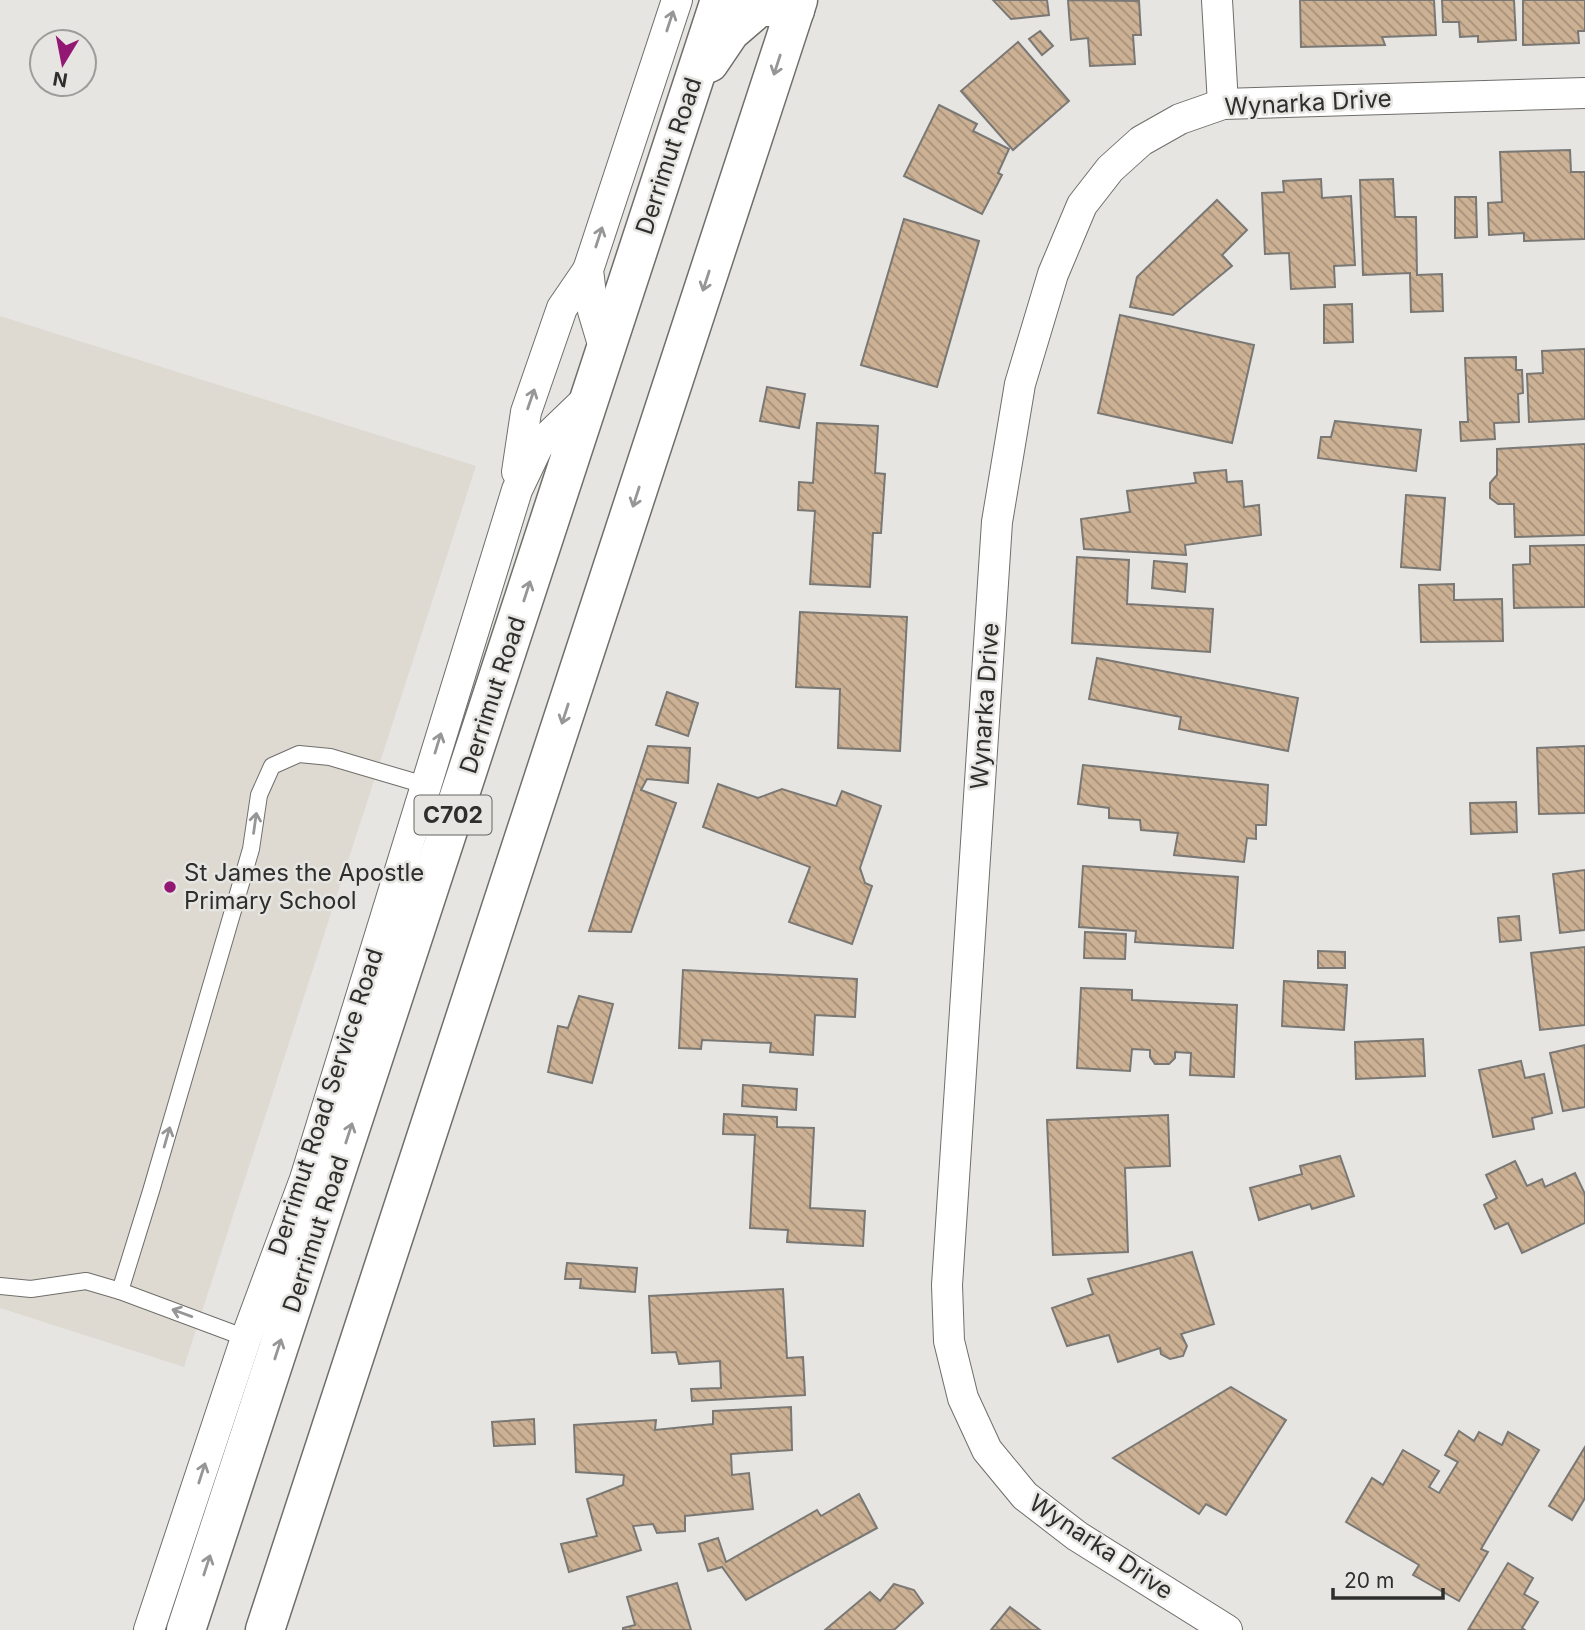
<svg xmlns="http://www.w3.org/2000/svg" width="1585" height="1630" viewBox="0 0 1585 1630" font-family="Inter,sans-serif">
<defs>
<pattern id="building-back-hatch" width="6" height="6" patternUnits="userSpaceOnUse" patternTransform="scale(1.75)"><rect width="6" height="6" fill="#ccb194"/><path d="M-1 5l2 2M0 0l6 6M5-1l2 2" fill="none" stroke="#a69079"/></pattern>
</defs>
<rect width="100%" height="100%" fill="#e6e5e2"/>
<!-- built -->
<polygon fill="#dedad1" points="0,316 476,466 184,1367 0,1308"/>
<!-- building -->
<g fill="url(#building-back-hatch)" stroke="#7a7875" stroke-width="2">
<polygon points="993,0 1047,0 1049,15 1011,19"/>
<polygon points="1068,0 1139,1 1141,35 1133,35 1135,64 1090,66 1088,38 1071,40"/>
<polygon points="1300,0 1434,0 1436,35 1382,37 1385,45 1301,47"/>
<polygon points="1442,0 1514,0 1516,40 1478,42 1478,36 1460,37 1459,22 1443,22"/>
<polygon points="1523,0 1585,0 1585,31 1578,31 1579,43 1523,45"/>
<polygon points="1040,31 1053,46 1042,55 1029,39"/>
<polygon points="1018,42 1069,101 1013,150 961,91"/>
<polygon points="939,105 977,124 973,131 1009,149 998,173 1002,175 982,214 904,176"/>
<polygon points="1570,150 1571,172 1585,172 1585,239 1524,241 1524,233 1489,235 1488,203 1502,202 1500,152"/>
<polygon points="1321,179 1322,198 1351,196 1355,265 1334,266 1335,287 1291,289 1289,253 1265,254 1262,193 1284,192 1283,181"/>
<polygon points="1393,179 1395,217 1416,217 1417,275 1442,274 1443,311 1411,312 1410,273 1363,275 1360,180"/>
<polygon points="1455,197 1476,197 1477,237 1455,238"/>
<polygon points="1217,200 1247,230 1222,255 1232,266 1173,315 1130,307 1137,277"/>
<polygon points="904,219 979,241 937,387 861,365"/>
<polygon points="1352,304 1353,342 1324,343 1324,305"/>
<polygon points="1120,315 1254,345 1232,443 1098,413"/>
<polygon points="1585,349 1585,419 1529,422 1527,374 1543,373 1542,351"/>
<polygon points="1516,357 1516,370 1522,370 1523,393 1518,394 1519,422 1494,423 1495,439 1461,441 1460,422 1468,422 1465,358"/>
<polygon points="767,387 805,394 799,428 760,421"/>
<polygon points="1335,421 1421,430 1416,471 1318,458 1321,437 1331,437"/>
<polygon points="817,423 878,426 875,473 885,474 881,533 873,533 870,587 810,584 815,511 798,510 799,482 813,483"/>
<polygon points="1585,444 1585,535 1515,537 1514,504 1498,504 1490,498 1490,483 1497,475 1497,449"/>
<polygon points="1226,470 1227,482 1242,481 1244,507 1259,505 1261,535 1185,545 1186,555 1084,549 1081,519 1130,512 1127,491 1196,483 1194,473"/>
<polygon points="1406,495 1445,498 1440,570 1401,567"/>
<polygon points="1585,545 1585,607 1514,608 1513,565 1530,564 1530,546"/>
<polygon points="1077,557 1129,560 1127,604 1213,609 1210,652 1072,643"/>
<polygon points="1154,561 1187,564 1185,592 1152,588"/>
<polygon points="1454,584 1454,600 1502,599 1503,641 1421,642 1419,585"/>
<polygon points="800,612 907,617 900,751 838,748 840,689 796,687"/>
<polygon points="1097,658 1298,698 1288,751 1179,729 1181,717 1089,699"/>
<polygon points="667,692 698,703 688,736 656,725"/>
<polygon points="648,746 690,748 688,783 647,779 641,790 676,803 631,932 589,931"/>
<polygon points="1585,746 1585,813 1539,814 1537,748"/>
<polygon points="1083,765 1268,785 1266,825 1256,825 1256,839 1247,838 1244,862 1174,855 1178,833 1141,830 1140,820 1109,818 1109,808 1078,804"/>
<polygon points="718,784 758,798 782,789 836,806 842,791 881,806 860,868 865,883 872,886 852,944 789,922 810,867 703,827"/>
<polygon points="1516,802 1517,832 1471,834 1470,803"/>
<polygon points="1083,866 1238,877 1233,948 1135,942 1136,931 1079,927"/>
<polygon points="1585,870 1585,930 1560,933 1553,874"/>
<polygon points="1519,916 1521,940 1500,942 1498,918"/>
<polygon points="1085,932 1126,934 1125,959 1084,958"/>
<polygon points="1585,947 1585,1025 1540,1030 1531,953"/>
<polygon points="1318,951 1345,952 1345,968 1318,968"/>
<polygon points="683,970 857,979 855,1017 815,1015 813,1055 770,1052 771,1043 702,1040 701,1049 679,1048"/>
<polygon points="1284,981 1347,985 1344,1030 1282,1026"/>
<polygon points="1081,988 1132,990 1132,1000 1237,1005 1234,1077 1190,1075 1191,1053 1175,1052 1175,1058 1169,1064 1155,1064 1150,1057 1150,1050 1132,1049 1130,1071 1077,1068"/>
<polygon points="579,996 613,1004 592,1083 548,1072 558,1026 568,1028"/>
<polygon points="1423,1039 1425,1076 1356,1079 1355,1042"/>
<polygon points="1585,1045 1585,1107 1563,1111 1550,1053"/>
<polygon points="1521,1061 1525,1078 1544,1074 1552,1113 1532,1118 1534,1129 1493,1137 1479,1070"/>
<polygon points="743,1085 797,1089 796,1110 742,1106"/>
<polygon points="724,1114 777,1117 777,1127 814,1128 810,1208 865,1211 863,1246 787,1242 788,1230 750,1228 755,1135 723,1134"/>
<polygon points="1168,1115 1170,1166 1125,1168 1128,1252 1053,1255 1047,1120"/>
<polygon points="1340,1156 1354,1196 1312,1209 1310,1204 1259,1220 1250,1188 1302,1174 1300,1166"/>
<polygon points="1515,1161 1527,1186 1542,1179 1545,1187 1575,1173 1585,1194 1585,1223 1522,1253 1508,1223 1495,1229 1484,1205 1497,1198 1486,1175"/>
<polygon points="1192,1252 1214,1324 1181,1334 1187,1346 1183,1356 1170,1359 1161,1354 1160,1348 1118,1362 1109,1335 1067,1346 1052,1308 1093,1294 1088,1279"/>
<polygon points="567,1263 637,1268 635,1292 580,1288 581,1279 565,1279"/>
<polygon points="783,1289 787,1358 803,1357 805,1395 692,1401 691,1389 721,1388 720,1361 679,1364 676,1352 652,1353 649,1296"/>
<polygon points="1231,1387 1286,1420 1226,1515 1206,1504 1199,1514 1113,1458"/>
<polygon points="791,1407 792,1450 731,1454 732,1475 749,1473 753,1509 685,1516 685,1531 657,1533 653,1524 633,1526 641,1550 569,1572 561,1544 597,1536 587,1499 623,1485 624,1475 576,1472 574,1425 656,1420 655,1430 713,1424 713,1411"/>
<polygon points="534,1419 535,1444 494,1446 492,1422"/>
<polygon points="1459,1431 1474,1441 1479,1432 1502,1445 1508,1432 1539,1450 1481,1549 1488,1552 1459,1601 1413,1575 1419,1565 1346,1522 1372,1478 1383,1485 1403,1450 1439,1471 1429,1487 1439,1493 1458,1462 1445,1455"/>
<polygon points="1585,1447 1585,1498 1572,1520 1549,1506"/>
<polygon points="859,1494 877,1528 746,1600 722,1567 708,1571 699,1544 718,1538 726,1562 817,1510 821,1516"/>
<polygon points="1508,1563 1533,1578 1524,1594 1538,1602 1522,1628 1525,1630 1468,1630"/>
<polygon points="677,1583 691,1630 623,1630 623,1628 635,1625 627,1597"/>
<polygon points="894,1584 914,1590 923,1603 894,1630 825,1630 870,1592 880,1601"/>
<polygon points="1010,1607 1040,1630 991,1630"/>
</g>
<g fill="none" stroke-linecap="round" stroke-linejoin="round">
<!-- service casing -->
<g stroke="#6f6e6b" stroke-width="18">
<g id="service">
<polyline points="0,1286 31,1289 86,1281 120,1291"/>
<polyline points="246,1338 120,1291 151,1191 251,849 259,795 272,766 299,754 330,757 425,785"/>
</g>
</g>
<!-- minor casing -->
<g stroke="#6f6e6b" stroke-width="32">
<g id="minor">
<polyline points="1217,0 1223,104"/>
<polyline points="605,351 593,311 588,270 677,0"/>
<polyline points="517,472 526,412 562,308 588,270"/>
<polyline points="149,1630 246,1338 305,1179 517,490 538,446 590,396"/>
<polyline points="1227,1630 1077,1536 1025,1496 987,1450 963,1398 949,1341 947,1285 997,522 1020,384 1053,274 1082,205 1110,169 1141,141 1180,119 1223,104 1585,93"/>
</g>
</g>
<!-- trunk casing -->
<g stroke="#6f6e6b" stroke-width="41">
<g id="trunk">
<polyline points="709,63 730,32 760,6 795,10"/>
<polyline points="186,1630 720,0"/>
<polyline points="265,1630 798,0"/>
</g>
</g>
<!-- service -->
<use href="#service" stroke="#fff" stroke-width="16"/>
<!-- minor -->
<use href="#minor" stroke="#fff" stroke-width="30"/>
<!-- trunk -->
<use href="#trunk" stroke="#fff" stroke-width="38"/>
</g>
<!-- one-way arrows -->
<defs><path id="oneway-shaft" d="M-6 0H5M1.5-3L5.5 0L1.5 3" fill="none" stroke-width="1.6" stroke-linecap="round" stroke-linejoin="round" transform="scale(1.75)"/></defs>
<g stroke="#969696">
<use href="#oneway-shaft" transform="translate(670 21) rotate(-72)"/>
<use href="#oneway-shaft" transform="translate(777 65) rotate(108)"/>
<use href="#oneway-shaft" transform="translate(599 237) rotate(-72)"/>
<use href="#oneway-shaft" transform="translate(706 281) rotate(108)"/>
<use href="#oneway-shaft" transform="translate(531 399) rotate(-71)"/>
<use href="#oneway-shaft" transform="translate(636 497) rotate(108)"/>
<use href="#oneway-shaft" transform="translate(527 591) rotate(-72)"/>
<use href="#oneway-shaft" transform="translate(565 714) rotate(108)"/>
<use href="#oneway-shaft" transform="translate(438 743) rotate(-73)"/>
<use href="#oneway-shaft" transform="translate(255 823) rotate(-82)"/>
<use href="#oneway-shaft" transform="translate(349 1133) rotate(-72)"/>
<use href="#oneway-shaft" transform="translate(167 1137) rotate(-74)"/>
<use href="#oneway-shaft" transform="translate(182 1313) rotate(-160)"/>
<use href="#oneway-shaft" transform="translate(278 1349) rotate(-72)"/>
<use href="#oneway-shaft" transform="translate(202 1473) rotate(-72)"/>
<use href="#oneway-shaft" transform="translate(207 1565) rotate(-72)"/>
</g>
<!-- markers -->
<circle fill="#931874" stroke="#e6e5e2" stroke-width="2.5" cx="170" cy="887" r="7"/>
<g text-anchor="middle" stroke-width="5" stroke-linejoin="round" paint-order="stroke">
<!-- shield labels -->
<rect fill="#e6e5e2" stroke="#656563" stroke-width="2" x="414.5" y="795.5" width="77" height="39" rx="5"/>
<g font-size="23" font-weight="bold" fill="#2e2e2d">
<text x="453" y="823">C702</text>
</g>
<!-- street labels -->
<g font-size="24" fill="#2e2e2d" stroke="#e6e5e2">
<text transform="translate(1308 103) rotate(-3)" y="8">Wynarka Drive</text>
<text transform="translate(669 156) rotate(-72)" y="8">Derrimut Road</text>
<text transform="translate(493 695) rotate(-72)" y="8">Derrimut Road</text>
<text transform="translate(985 706) rotate(-86)" y="8">Wynarka Drive</text>
<text transform="translate(326 1102) rotate(-72)" y="8">Derrimut Road Service Road</text>
<text transform="translate(316 1234) rotate(-72)" y="8">Derrimut Road</text>
<text transform="translate(1101 1547) rotate(34)" y="8">Wynarka Drive</text>
</g>
<!-- poi labels -->
<g font-size="24" fill="#2e2e2d" stroke="#e6e5e2" text-anchor="start">
<text x="184" y="881">St James the Apostle<tspan x="184" dy="28">Primary School</tspan></text>
</g>
</g>
<!-- north arrow -->
<g transform="translate(63 63) rotate(190)"><circle r="33" fill="#e6e5e2" stroke="#9c9c9a" stroke-width="2"/>
<path d="M0-5L12 26L0 18L-12 26Z" fill="#931874"/>
<text y="-10" font-size="19" font-weight="bold" text-anchor="middle" fill="#2e2e2d">N</text>
</g>
<!-- scale -->
<path d="M1333 1588v10h110v-10" fill="none" stroke="#2e2e2d" stroke-width="3.5"/>
<text x="1344" y="1588" font-size="21" fill="#2e2e2d" stroke="#e6e5e2" stroke-width="5" paint-order="stroke">20 m</text>
</svg>
